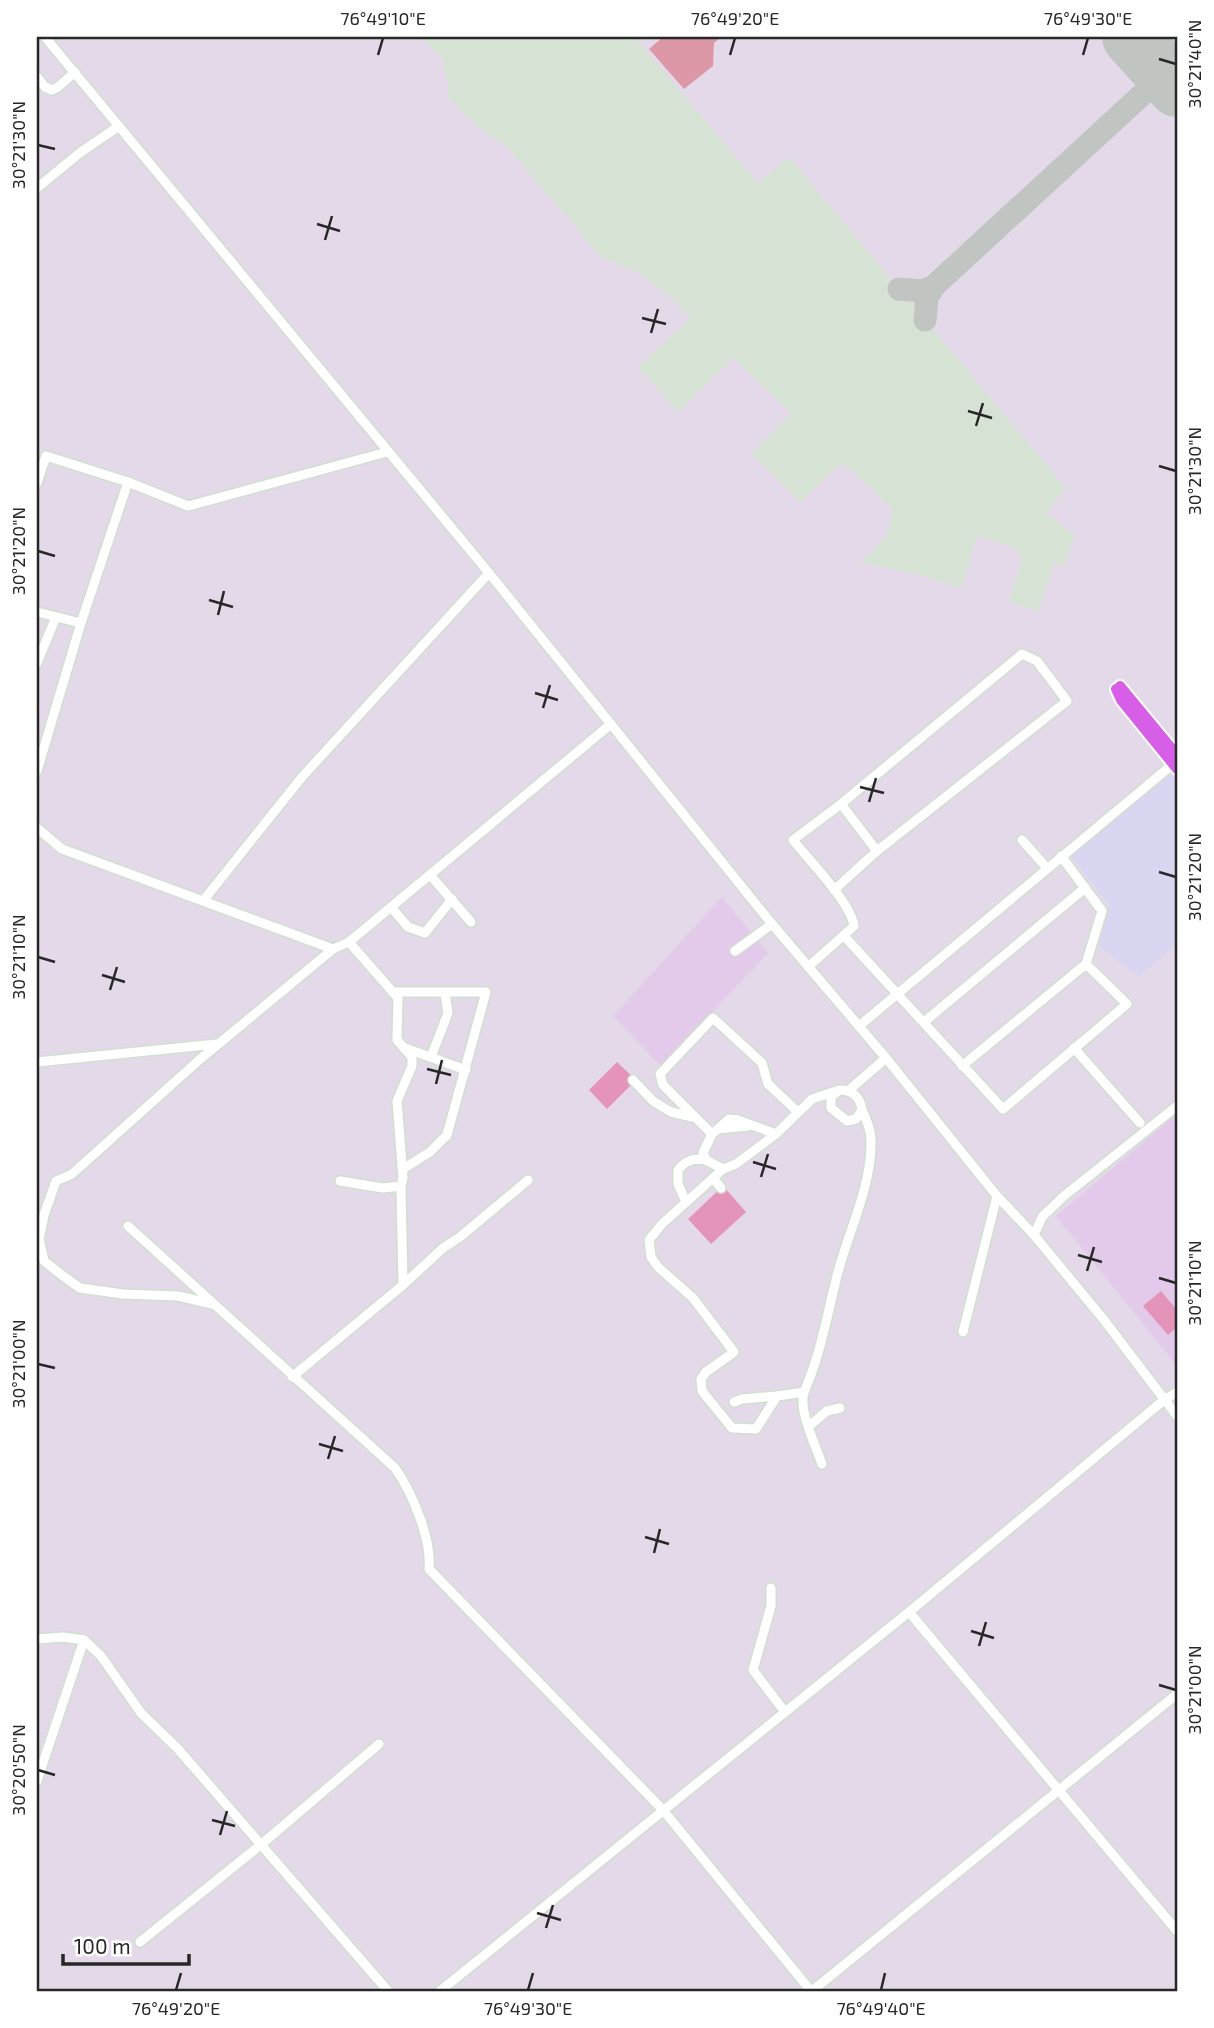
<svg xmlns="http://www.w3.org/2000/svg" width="1214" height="2028" viewBox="0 0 1214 2028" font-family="'Exo 2',sans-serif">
<rect width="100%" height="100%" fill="#e4d9e9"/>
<!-- education -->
<g fill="#e3c9ea">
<polygon points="722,897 768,953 661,1066 613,1016"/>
<polygon points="1177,1114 1177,1366 1056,1216"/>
</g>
<!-- medical -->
<polygon fill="#d8d6f0" points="1171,773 1177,782 1177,943 1139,977 1099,946 1109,904 1071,856"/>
<!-- airport -->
<polygon fill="#d5e2d4" points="422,37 634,37 758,183 789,157 1066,488 1046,513 1075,536 1064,566 1054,563 1039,611 1009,602 1022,559 1017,549 977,536 962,588 919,575 860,562 887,535 893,510 844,464 836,468 801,502 803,505 751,453 791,413 733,358 679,412 637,367 691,318 665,293 636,272 600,256 509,149 472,122 450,100 443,60"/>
<!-- green -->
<polygon fill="#dd98a7" points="663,37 721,37 714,43 713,66 684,89 649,49"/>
<!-- pitch -->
<g fill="#e494b9">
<polygon points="617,1062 636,1080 607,1109 589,1090"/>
<polygon points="723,1186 746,1212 711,1244 688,1219"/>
<polygon points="1161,1291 1177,1310 1177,1327 1168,1335 1143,1306"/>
</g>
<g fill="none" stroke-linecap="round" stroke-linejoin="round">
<!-- taxiway -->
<g stroke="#c0c5c2" stroke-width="23">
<polyline points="1166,75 1177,64"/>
<polyline points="1146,91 1159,85 1175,85"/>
<polyline points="899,289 922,291 934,286 1146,91 1152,77 1151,59"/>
<polyline points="925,320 927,297 934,286"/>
</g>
<!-- runway -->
<polyline stroke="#c0c5c2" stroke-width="58" points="1131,37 1177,88"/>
<!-- minor casing -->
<g stroke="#d0e0ce" stroke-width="12">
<g id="minor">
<polyline points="45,37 489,573 772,924 886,1058 997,1196 1034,1235 1104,1320 1177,1416"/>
<polyline points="37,77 45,87 52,90 58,87 75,72"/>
<polyline points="37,188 81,152 119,126"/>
<polyline points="37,483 46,456 128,482 188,506 387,452"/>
<polyline points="37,612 81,623"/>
<polyline points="37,663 56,617"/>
<polyline points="37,771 81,623 128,482"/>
<polyline points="841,804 877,851"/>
<polyline points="37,828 62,849 333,949"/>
<polyline points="1022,840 1047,868"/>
<polyline points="430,875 471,922"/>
<polyline points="203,901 302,777 489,573"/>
<polyline points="391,907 408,927 425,933 452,899"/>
<polyline points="845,937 1003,1109 1127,1004 1086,964 1102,911 1061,856"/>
<polyline points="735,951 772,924"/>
<path d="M808 967 854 926C851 903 809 860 793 840L841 804 1022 654 1037 661 1067 701 877 851 834 890"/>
<polyline points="392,992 486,992 447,1135 430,1152 403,1169"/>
<polyline points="924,1022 1085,888"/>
<polyline points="859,1026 1173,764"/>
<polyline points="405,1048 466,1070"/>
<polyline points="1074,1048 1140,1123"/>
<polyline points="431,1057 448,1013 445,993"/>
<polyline points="37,1062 217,1044"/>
<polyline points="962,1066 1086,964"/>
<polyline points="633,1080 653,1101 671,1112 692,1117"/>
<path d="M839 1090C853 1090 860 1097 862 1110L856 1119 847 1121 831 1108V1097Z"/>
<path d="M836 1091 812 1099 776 1134 736 1164 723 1169 662 1224 649 1240 651 1257 658 1267 693 1298 734 1352 706 1372 701 1379 702 1391 732 1428 756 1429 777 1396 804 1392C822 1351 827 1314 838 1272 849 1231 870 1189 871 1146 872 1133 868 1122 862 1110"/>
<polyline points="848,1091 886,1058"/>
<polyline points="718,1129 748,1126"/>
<polyline points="712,1134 703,1153 706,1160 723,1169"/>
<polyline points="776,1134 738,1120 729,1119 712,1134 663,1085 660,1074 713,1018 762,1063 768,1084 798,1112"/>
<polyline points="713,1178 721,1188"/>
<polyline points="340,1181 383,1188 401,1186 403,1178 397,1101 412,1066 412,1057 397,1040 398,998 349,942"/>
<polyline points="401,1186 403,1285 443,1248 460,1237 528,1180"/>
<path d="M686 1202 678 1184V1170C686 1160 693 1158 706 1160"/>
<path d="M128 1226 395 1468C412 1492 432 1540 429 1569L663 1810 811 1991"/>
<polyline points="1034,1235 1042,1217 1064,1196 1177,1106"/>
<polyline points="212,1304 178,1296 123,1294 80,1288 63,1276 44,1261 39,1239 44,1215 56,1181 72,1174 198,1061 333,949 349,942 611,724"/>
<polyline points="963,1332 997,1196"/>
<polyline points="292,1377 403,1285"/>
<path d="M804 1392C798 1410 816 1446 822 1464"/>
<polyline points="734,1402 742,1399 777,1396"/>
<polyline points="809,1426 827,1411 840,1408"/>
<polyline points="771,1588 771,1606 753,1670 785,1712"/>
<polyline points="909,1612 1177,1931"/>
<polyline points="37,1639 63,1637 84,1640 101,1656 141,1713 178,1749 388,1991"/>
<polyline points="37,1781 84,1640"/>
<polyline points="140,1942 263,1843 379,1744"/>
<polyline points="440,1991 909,1612 1164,1400 1177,1392"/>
<polyline points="812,1991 1177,1694"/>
</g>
</g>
<!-- major casing -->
<g stroke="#fff" stroke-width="14">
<g id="major">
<polyline points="1120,686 1177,755"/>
<polyline points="1116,689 1121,700 1177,769"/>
</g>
</g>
<!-- minor -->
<use href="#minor" stroke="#fff" stroke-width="9"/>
<!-- major -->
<use href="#major" stroke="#d75fe8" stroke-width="10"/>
</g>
<!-- ticks -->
<path fill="none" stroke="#272727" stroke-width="2.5" d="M378 55 383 38M730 55 735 38M1083 55 1088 38M1159 59 1176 64M38 145 55 149M317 224 340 231M325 240 332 216M642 318 666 324M651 333 658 309M968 411 992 418M976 426 983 403M1159 466 1176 471M38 551 55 556M209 600 233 607M218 615 224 591M535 693 558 700M543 708 550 685M860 787 884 793M869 802 876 778M1159 872 1176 877M38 957 55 962M102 975 125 982M110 990 117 967M427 1069 451 1075M436 1084 442 1060M753 1162 776 1169M761 1177 768 1154M1078 1255 1102 1262M1087 1271 1094 1247M1159 1278 1176 1283M38 1364 55 1368M319 1444 343 1451M328 1459 335 1436M645 1537 669 1544M654 1553 660 1529M971 1631 994 1638M979 1646 986 1622M1159 1685 1176 1690M38 1770 55 1775M212 1820 235 1826M220 1835 227 1811M537 1913 561 1920M546 1928 553 1905M176 1990 181 1973M528 1990 533 1973M881 1990 885 1973"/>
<!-- border -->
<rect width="1214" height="2028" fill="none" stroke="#ffffff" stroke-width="77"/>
<!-- scale -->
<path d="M63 1954v10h126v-10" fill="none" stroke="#272727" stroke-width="3.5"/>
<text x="74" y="1954" font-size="21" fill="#272727" stroke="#ffffff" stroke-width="5" paint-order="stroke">100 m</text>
<rect x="38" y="38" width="1138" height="1952" fill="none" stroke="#272727" stroke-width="2.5"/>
<g font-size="18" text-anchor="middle" fill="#272727">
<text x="383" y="25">76°49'10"E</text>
<text x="735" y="25">76°49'20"E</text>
<text x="1088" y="25">76°49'30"E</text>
<text transform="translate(1195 64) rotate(-90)" y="6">30°21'40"N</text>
<text transform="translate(19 145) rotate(-90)" y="6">30°21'30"N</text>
<text transform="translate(1195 471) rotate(-90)" y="6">30°21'30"N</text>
<text transform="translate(19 551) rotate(-90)" y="6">30°21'20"N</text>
<text transform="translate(1195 877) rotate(-90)" y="6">30°21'20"N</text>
<text transform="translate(19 957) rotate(-90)" y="6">30°21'10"N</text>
<text transform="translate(1195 1283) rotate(-90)" y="6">30°21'10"N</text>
<text transform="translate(19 1364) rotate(-90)" y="6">30°21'00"N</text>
<text transform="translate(1195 1690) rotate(-90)" y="6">30°21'00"N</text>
<text transform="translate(19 1770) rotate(-90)" y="6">30°20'50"N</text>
<text x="176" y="2015">76°49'20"E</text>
<text x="528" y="2015">76°49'30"E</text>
<text x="881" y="2015">76°49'40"E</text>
</g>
</svg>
